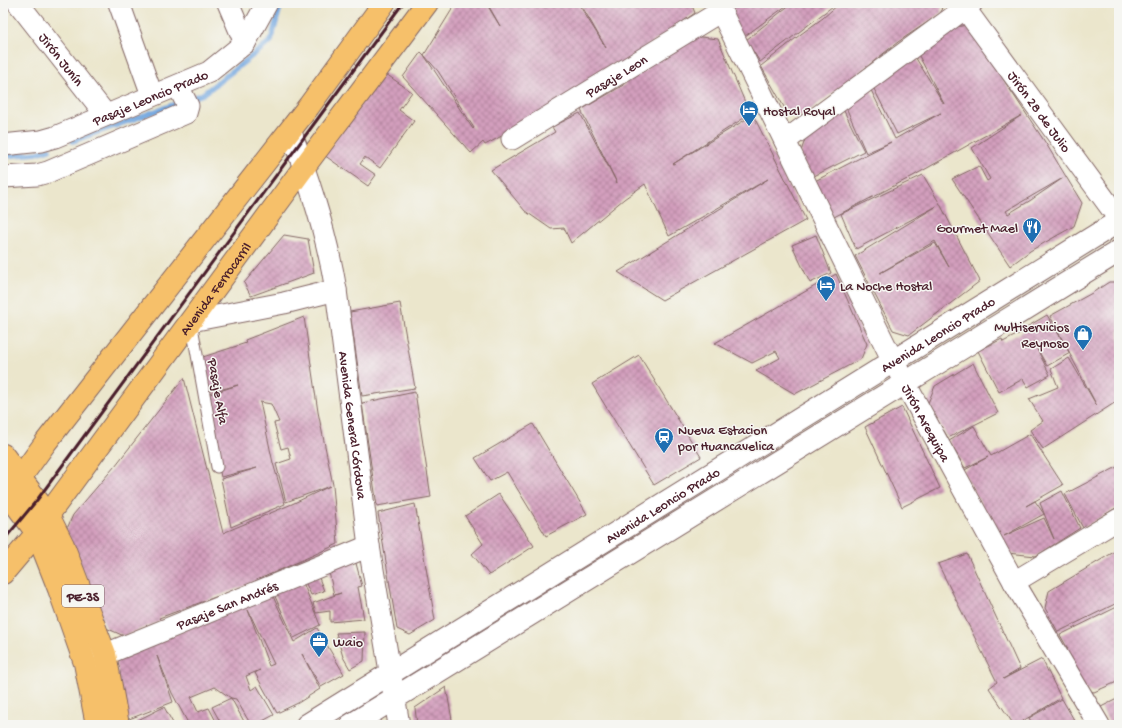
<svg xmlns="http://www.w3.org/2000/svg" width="1122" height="728" viewBox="0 0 1122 728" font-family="'Gochi Hand',sans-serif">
<defs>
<pattern id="building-cross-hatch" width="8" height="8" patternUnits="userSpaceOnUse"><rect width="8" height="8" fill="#d39fbd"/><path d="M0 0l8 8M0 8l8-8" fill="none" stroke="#ad819a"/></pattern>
</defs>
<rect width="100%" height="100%" fill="#f6f6f2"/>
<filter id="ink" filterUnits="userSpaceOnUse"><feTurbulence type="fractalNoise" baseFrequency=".025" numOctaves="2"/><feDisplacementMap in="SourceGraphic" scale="8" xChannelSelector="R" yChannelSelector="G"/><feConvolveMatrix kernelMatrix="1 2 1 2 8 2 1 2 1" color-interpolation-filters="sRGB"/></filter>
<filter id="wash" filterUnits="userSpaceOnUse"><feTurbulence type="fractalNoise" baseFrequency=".012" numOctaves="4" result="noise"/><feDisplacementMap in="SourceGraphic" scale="16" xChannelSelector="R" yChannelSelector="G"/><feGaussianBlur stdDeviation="0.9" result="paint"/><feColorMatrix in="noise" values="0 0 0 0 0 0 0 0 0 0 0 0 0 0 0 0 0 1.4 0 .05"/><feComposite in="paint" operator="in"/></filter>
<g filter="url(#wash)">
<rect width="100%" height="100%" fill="#ebe6cc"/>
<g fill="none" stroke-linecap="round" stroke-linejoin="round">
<!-- stream -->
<g stroke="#73a7e0" stroke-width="5.5">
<polyline points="189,99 203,94 271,41 281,3"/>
<polyline points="73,141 181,102"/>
<polyline points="3,156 37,153 49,149"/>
</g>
</g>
<g id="blocks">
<!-- building -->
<g fill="url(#building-cross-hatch)" fill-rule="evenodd">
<path d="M456 3H486L500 26 487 3H578L606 48 580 3H691L695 13 618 67 616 63 567 97 524 124 485 145 483 142 471 153 403 77 421 52 424 55ZM424 55 438 71 474 128 473 129Z"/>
<polygon points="729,3 790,3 741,39 728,14 734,10"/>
<polygon points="792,3 830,3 833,6 760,62 746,40"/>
<polygon points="840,3 942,3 941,13 898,42 859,73 802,116 788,114 761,66 801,34 823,18"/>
<path d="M972 24 1003 79 1045 142 1082 203 1074 226 1030 251 1010 266 952 179 979 166 987 181 990 179 972 148 1022 115 913 176 834 217 811 183 891 142 866 153 845 105 869 86 895 139 941 113 897 134 872 85 914 55 944 104 919 56 951 28ZM1063 178 1031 200 1008 214 1006 211Z"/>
<polygon points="692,36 718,39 750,114 673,164 753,115 806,220 662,300 618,272 768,179 669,236 645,184 624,199 571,243 564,228 551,229 525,211 491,170 555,132 552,127 580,113 617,183 581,110 625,84 624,82 648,69 646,65"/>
<polygon points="383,72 412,92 399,110 414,121 380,168 365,157 360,164 376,175 368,186 324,155"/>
<polygon points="841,105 864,151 812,177 799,157 808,131"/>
<path d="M923 175 940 204 980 281 909 335 893 330 855 256 937 206 856 249 841 214ZM935 241 949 267 935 243 880 273Z"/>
<polygon points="284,235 308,239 314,273 251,296 244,283"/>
<polygon points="816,235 831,273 810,283 792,245"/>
<polygon points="836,274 867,344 861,359 795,394 756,371 780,358 776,351 752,363 715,343"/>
<polygon points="1109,282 1119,282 1119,400 1043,449 1030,430 1043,421 1029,399 1058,387 1051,369 1069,358 1097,406 1050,316 1092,293"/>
<polygon points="400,303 415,388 362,396 350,312"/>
<polygon points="1047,315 1070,353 1047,366 1033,341 1050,375 1028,387 1023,379 999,392 978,351 1002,339 1003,342 1026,330 1025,328"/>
<polygon points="304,317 318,412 333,485 338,544 242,587 159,618 161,621 124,636 106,628 66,531 73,515 115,466 184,378 223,533 292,504 330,486 286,502 276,464 291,459 288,447 281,449 274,423 279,422 271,404 260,402 273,463 285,504 231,527 221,479 257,468 221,477 204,396 238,385 204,394 203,357 246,343 245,340"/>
<polygon points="639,355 701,457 654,485 592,384"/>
<polygon points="973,363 998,413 948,438 928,403 935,386"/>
<polygon points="415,392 431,497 377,506 362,403"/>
<polygon points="902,407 940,488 902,507 865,427"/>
<polygon points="533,424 587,514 546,536 507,472 490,481 475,458"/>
<polygon points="974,426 991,456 1030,434 1063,485 1026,506 1035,501 1044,514 1004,536 1044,518 1054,539 1040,503 1062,491 1080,528 1036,556 1007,553 963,471 988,457 965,468 949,441"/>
<polygon points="1119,466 1119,506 1083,528 1065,494"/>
<polygon points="499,494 534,546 489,575 472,554 483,544 465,516"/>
<polygon points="415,504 435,620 410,635 397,629 378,513"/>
<polygon points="1119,549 1119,602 1058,632 1045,608 1049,591"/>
<polygon points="353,552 362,586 358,587 364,619 330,622 330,611 316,613 313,603 341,593 334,595 327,563"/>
<polygon points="967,554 1020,669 1003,679 1042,659 1061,698 1016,725 1014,725 989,688 997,682 938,564"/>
<polygon points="316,570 324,591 311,595 302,575"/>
<polygon points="302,580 320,625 294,638 273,592"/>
<path d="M271 592 294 642 317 628 344 674 321 687 302 654 320 689 298 703 277 713 255 673 260 670 246 676 251 690 257 686 274 715 255 725H251L236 699 231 698 246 725H222L212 707 231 698 215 687 191 697 198 712 209 708 218 725H189L172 693 157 656 173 702 124 721 116 660ZM248 610 274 664 269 666Z"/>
<polygon points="1119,606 1119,681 1094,692 1084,690 1062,651 1068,649 1060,635"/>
<polygon points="365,632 364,661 350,669 343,657 336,633"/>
<polygon points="446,687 453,725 417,725 415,708"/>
<polygon points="1119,698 1119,725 1108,725 1107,724 1109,723 1101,707"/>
<polygon points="1062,699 1077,725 1033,725 1029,718"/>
<polygon points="164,707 174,725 136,725 136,721"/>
</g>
</g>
</g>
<g filter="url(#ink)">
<use href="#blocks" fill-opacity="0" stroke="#826563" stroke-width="1"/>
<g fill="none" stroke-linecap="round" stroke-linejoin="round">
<!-- service casing -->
<g stroke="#826563" stroke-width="13">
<polyline id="service" points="191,321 217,467"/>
</g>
<!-- minor casing -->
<g stroke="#826563" stroke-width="23">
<g id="minor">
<path id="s1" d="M18 3 106 115"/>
<polyline points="119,3 152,95"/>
<polyline points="228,3 245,43"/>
<path id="s2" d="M717 3 893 361 1014 582 1099 725"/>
<path id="s3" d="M961 3 1119 219"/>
<path id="s4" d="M290 130C310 182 327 235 336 290L369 546 399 725"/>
<path id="s5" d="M512 139 721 11"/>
<polyline points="785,141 972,3"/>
<path id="s6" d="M3 145 41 141 55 137 209 72 245 43 267 3"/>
<polyline points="3,177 37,175 48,172 186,113 188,106 178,86"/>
<polyline points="191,321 284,303 336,290"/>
<polyline points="1014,582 1119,519"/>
<path id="s7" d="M89 661 369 546"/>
</g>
</g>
<!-- tertiary casing -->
<g stroke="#826563" stroke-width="24">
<g id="tertiary">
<path id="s8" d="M307 725 1119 221"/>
<polyline points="351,725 1119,251"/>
</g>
</g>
<!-- primary casing -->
<g stroke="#826563" stroke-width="24">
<g id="primary">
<polyline points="8,491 20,478 46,442 309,106 384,3"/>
<path id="s9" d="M3 573 37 533 48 515 304 167 427 3"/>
</g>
</g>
<!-- trunk casing -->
<g stroke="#826563" stroke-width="24">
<g id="trunk">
<polyline points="3,455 48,515 63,545 105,654 118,725"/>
<polyline points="3,487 37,533 59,589 85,663 97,725"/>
</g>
</g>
<!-- service -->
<use href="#service" stroke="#fff" stroke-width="11"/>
<!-- minor -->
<use href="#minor" stroke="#fff" stroke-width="21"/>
<!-- tertiary -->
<use href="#tertiary" stroke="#fff" stroke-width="22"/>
<!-- primary -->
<use href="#primary" stroke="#f6c06b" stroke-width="22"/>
<!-- trunk -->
<use href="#trunk" stroke="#f6c06b" stroke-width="22"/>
<!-- rail -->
<polyline stroke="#4a1f2b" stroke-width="3" points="3,541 37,500 403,3"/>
</g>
</g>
<!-- icons -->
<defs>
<g id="hotel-pin" transform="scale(1)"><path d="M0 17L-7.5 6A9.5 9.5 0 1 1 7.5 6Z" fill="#1f6fb2" stroke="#f6f6f2"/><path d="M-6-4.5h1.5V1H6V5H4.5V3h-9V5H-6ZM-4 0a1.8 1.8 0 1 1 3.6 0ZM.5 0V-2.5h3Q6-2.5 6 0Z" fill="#fff"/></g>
<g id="restaurant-pin" transform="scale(1)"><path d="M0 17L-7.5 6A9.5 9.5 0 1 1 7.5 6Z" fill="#1f6fb2" stroke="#f6f6f2"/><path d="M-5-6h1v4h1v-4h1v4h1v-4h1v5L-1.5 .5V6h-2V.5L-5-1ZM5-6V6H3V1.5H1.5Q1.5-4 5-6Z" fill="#fff"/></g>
<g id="shop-pin" transform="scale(1)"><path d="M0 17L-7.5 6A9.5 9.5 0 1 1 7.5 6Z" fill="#1f6fb2" stroke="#f6f6f2"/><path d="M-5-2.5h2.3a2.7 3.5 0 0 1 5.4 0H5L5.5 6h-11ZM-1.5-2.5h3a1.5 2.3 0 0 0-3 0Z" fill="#fff"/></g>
<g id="station-pin" transform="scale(1)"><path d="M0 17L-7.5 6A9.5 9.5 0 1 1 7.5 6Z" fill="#1f6fb2" stroke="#f6f6f2"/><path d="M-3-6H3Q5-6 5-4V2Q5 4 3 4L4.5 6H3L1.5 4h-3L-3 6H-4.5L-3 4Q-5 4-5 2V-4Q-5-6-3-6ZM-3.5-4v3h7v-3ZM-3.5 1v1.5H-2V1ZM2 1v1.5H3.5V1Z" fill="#fff"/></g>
<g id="office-pin" transform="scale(1)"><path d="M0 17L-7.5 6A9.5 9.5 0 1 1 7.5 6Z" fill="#1f6fb2" stroke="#f6f6f2"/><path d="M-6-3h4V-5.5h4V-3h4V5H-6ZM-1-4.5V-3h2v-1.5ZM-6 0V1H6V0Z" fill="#fff"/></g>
</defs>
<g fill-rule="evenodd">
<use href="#hotel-pin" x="749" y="110"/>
<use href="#restaurant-pin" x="1032" y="227"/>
<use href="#hotel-pin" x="826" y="285"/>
<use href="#shop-pin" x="1083" y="334"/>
<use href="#station-pin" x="664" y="437"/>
<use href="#office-pin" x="319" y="641"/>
</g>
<g text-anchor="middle" stroke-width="3" stroke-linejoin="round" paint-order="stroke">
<!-- shield labels -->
<rect fill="#f6f6f2" stroke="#7e6067" stroke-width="1" x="62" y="585" width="42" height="22" rx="3"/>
<g font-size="13" font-weight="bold" fill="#4a1f2b">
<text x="83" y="601">PE-3S</text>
</g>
<!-- street labels -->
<g font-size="14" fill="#4a1f2b" stroke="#f6f6f2">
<text dy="5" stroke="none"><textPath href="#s1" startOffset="71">Jirón Junín</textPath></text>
<text dy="5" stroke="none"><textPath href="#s5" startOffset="122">Pasaje Leon</textPath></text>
<text dy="5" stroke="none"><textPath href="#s6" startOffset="156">Pasaje Leoncio Prado</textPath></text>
<text dy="5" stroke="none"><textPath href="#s3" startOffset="134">Jirón 28 de Julio</textPath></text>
<text dy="5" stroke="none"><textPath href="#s9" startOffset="355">Avenida Ferrocarril</textPath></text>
<text dy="5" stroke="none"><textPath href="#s8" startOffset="742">Avenida Leoncio Prado</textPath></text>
<text transform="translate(219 391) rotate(80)" y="5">Pasaje Alfa</text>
<text dy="5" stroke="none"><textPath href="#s2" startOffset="469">Jirón Arequipa</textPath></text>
<text dy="5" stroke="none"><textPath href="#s4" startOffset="303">Avenida General Córdova</textPath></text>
<text dy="5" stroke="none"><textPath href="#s8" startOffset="418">Avenida Leoncio Prado</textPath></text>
<text dy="5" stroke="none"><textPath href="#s7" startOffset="149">Pasaje San Andrés</textPath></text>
</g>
<!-- poi labels -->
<g font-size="14" fill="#4a1f2b" stroke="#f6f6f2" text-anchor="start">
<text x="763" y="115">Hostal Royal</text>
<text x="1018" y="232" text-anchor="end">Gourmet Mael</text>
<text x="840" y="290">La Noche Hostal</text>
<text x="1069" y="331" text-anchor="end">Multiservicios<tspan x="1069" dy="16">Reynoso</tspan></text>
<text x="678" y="434">Nueva Estacion<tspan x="678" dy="16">por Huancavelica</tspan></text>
<text x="333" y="646">Waio</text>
</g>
</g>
<!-- margin -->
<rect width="1122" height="728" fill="none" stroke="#f6f6f2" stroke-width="16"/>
</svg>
